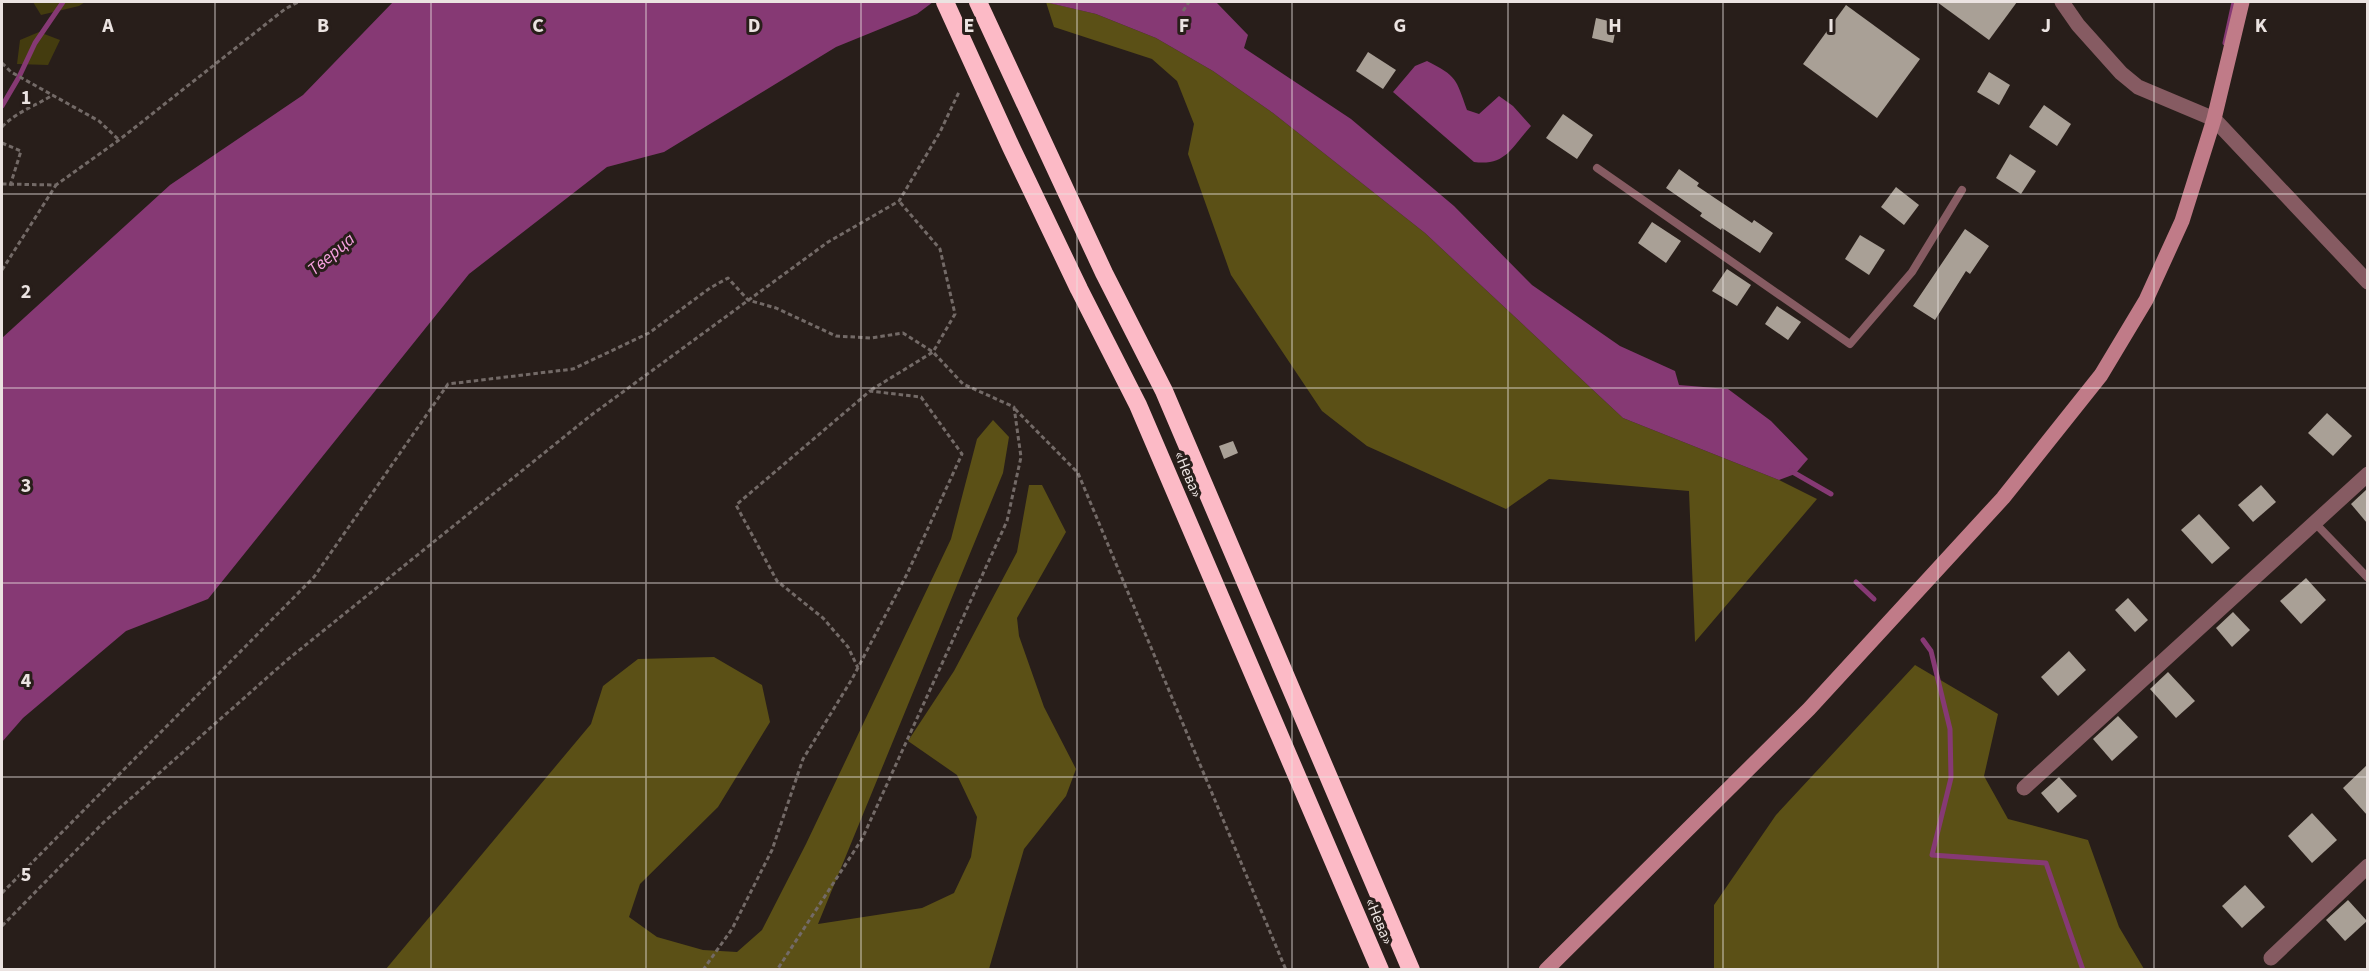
<svg xmlns="http://www.w3.org/2000/svg" width="2369" height="971" viewBox="0 0 2369 971" font-family="'Source Sans 3',sans-serif">
<rect width="100%" height="100%" fill="#281e1a"/>
<!-- green -->
<g fill="#443c0f">
<polygon points="33,2 85,2 79,6 41,15"/>
<polygon points="39,32 60,40 48,65 17,64 20,40"/>
</g>
<!-- forest -->
<g fill="#5b5016">
<polygon points="1046,2 1096,14 1156,38 1213,71 1273,113 1425,233 1623,418 1779,480 1817,499 1695,642 1689,491 1549,479 1506,509 1367,446 1322,411 1231,275 1188,154 1194,124 1177,81 1152,59 1054,27"/>
<polygon points="993,420 1009,437 1003,473 818,924 922,908 954,893 971,857 977,817 957,775 908,741 954,671 1017,552 1029,485 1042,485 1066,532 1017,618 1019,636 1044,707 1076,769 1066,796 1024,849 989,969 386,969 591,724 603,686 638,659 714,657 762,685 770,722 718,807 640,884 629,917 657,937 703,950 737,952 762,930 806,844 951,539 977,439"/>
<polygon points="1915,665 1998,714 1984,776 2008,819 2088,840 2119,927 2144,969 1714,969 1714,905 1776,815"/>
</g>
<!-- water -->
<g fill="#863974">
<polygon points="393,2 933,2 917,14 836,47 664,152 607,167 469,274 208,599 126,631 23,718 2,742 2,338 170,185 303,95"/>
<polygon points="1045,2 1216,2 1248,35 1244,48 1351,119 1454,206 1532,285 1620,346 1675,371 1679,385 1728,389 1771,421 1808,459 1795,474 1779,480 1623,418 1425,233 1273,113 1213,71 1156,38 1096,14"/>
<path d="M1427 61C1457 76 1456 79 1467 110L1479 114 1499 96 1513 106 1531 126C1511 148 1506 166 1474 162L1393 92 1415 66Z"/>
</g>
<g fill="none" stroke-linecap="round" stroke-linejoin="round">
<!-- stream -->
<g stroke="#863974" stroke-width="5">
<polyline points="2225,43 2234,2"/>
<polyline points="2,106 19,77 35,43 63,2"/>
<polyline points="1791,471 1831,494"/>
<polyline points="1856,582 1874,599"/>
<polyline points="1923,640 1931,651 1950,729 1951,778 1932,855 2046,863 2083,970"/>
</g>
</g>
<!-- building -->
<g fill="#a9a096">
<polygon points="1937,2 2017,2 1989,40"/>
<polygon points="1846,5 1920,59 1877,118 1803,64"/>
<polygon points="1596,18 1617,23 1613,43 1592,38"/>
<polygon points="1368,52 1396,70 1383,89 1356,71"/>
<polygon points="1989,72 2010,85 1999,105 1977,92"/>
<polygon points="2044,105 2071,124 2057,146 2029,127"/>
<polygon points="1563,114 1593,135 1577,159 1546,138"/>
<polygon points="2010,154 2036,171 2021,194 1996,178"/>
<polygon points="1679,169 1699,183 1697,186 1752,223 1754,220 1773,233 1760,253 1722,228 1721,230 1700,216 1702,213 1666,188"/>
<polygon points="1896,187 1919,205 1904,225 1881,207"/>
<polygon points="1652,222 1681,241 1666,263 1638,243"/>
<polygon points="1965,229 1989,246 1970,274 1966,271 1935,320 1913,306"/>
<polygon points="1860,235 1885,250 1869,275 1845,259"/>
<polygon points="1727,269 1751,285 1737,306 1712,291"/>
<polygon points="1777,306 1801,322 1788,340 1765,324"/>
<polygon points="2327,413 2352,436 2333,456 2308,433"/>
<polygon points="1233,441 1238,453 1224,459 1219,446"/>
<polygon points="2261,485 2276,502 2253,522 2238,505"/>
<polygon points="2367,489 2367,523 2351,504"/>
<polygon points="2199,514 2230,548 2212,564 2181,530"/>
<polygon points="2306,578 2326,600 2301,624 2280,601"/>
<polygon points="2128,598 2148,620 2135,632 2115,610"/>
<polygon points="2233,612 2250,630 2232,647 2216,628"/>
<polygon points="2069,651 2086,670 2058,696 2041,677"/>
<polygon points="2168,672 2195,701 2176,718 2150,689"/>
<polygon points="2118,716 2138,737 2112,761 2093,739"/>
<polygon points="2367,765 2367,815 2343,788"/>
<polygon points="2059,777 2077,796 2058,813 2041,793"/>
<polygon points="2312,813 2337,840 2312,863 2288,836"/>
<polygon points="2245,885 2265,907 2242,928 2222,906"/>
<polygon points="2348,900 2367,921 2345,941 2326,920"/>
</g>
<g fill="none" stroke-linecap="round" stroke-linejoin="round">
<!-- path -->
<g stroke="#736a67" stroke-width="3" stroke-dasharray="4.5 3" stroke-linecap="butt">
<polyline points="1183,11 1189,2"/>
<polyline points="2,63 11,72 99,121 119,140"/>
<path d="M2 127C16 112 35 106 53 95"/>
<polyline points="2,143 21,151 10,186"/>
<polyline points="2,184 56,185 119,140 285,9 298,2"/>
<polyline points="2,270 56,185"/>
<polyline points="871,390 933,352 955,314 940,249 899,201"/>
<polyline points="1015,409 1078,473 1286,970"/>
<polyline points="2,893 314,577 448,384 573,369 649,333 710,288 728,278 748,300 776,308 836,336 871,338 903,333 933,352 963,384 1014,407 1021,457 1007,521 862,839 777,970"/>
<polyline points="2,926 104,822 287,660 590,416 828,242 899,201 940,132 959,92"/>
<polyline points="703,970 732,929 772,850 803,759 852,679 907,574 962,454 921,397 870,391 736,505 777,581 823,618 848,647 858,668"/>
</g>
<!-- lane -->
<g stroke="#865b62" stroke-width="8">
<polyline points="1597,168 1850,344 1912,272 1962,190"/>
<polyline points="2315,523 2368,578"/>
</g>
<!-- street -->
<g stroke="#865b62" stroke-width="15">
<polyline points="2062,2 2078,25 2121,73 2138,87 2214,119 2368,282"/>
<polyline points="2024,788 2368,474"/>
<polyline points="2271,958 2368,866"/>
</g>
<!-- secondary -->
<polyline stroke="#c07b88" stroke-width="15" points="1546,970 1809,709 2003,498 2101,375 2146,300 2182,221 2214,119 2242,2"/>
<!-- highway -->
<g stroke="#fcbac6" stroke-width="18">
<polyline points="945,2 1011,147 1079,289 1138,405 1380,970"/>
<polyline points="978,2 1104,273 1164,391 1411,970"/>
</g>
</g>
<!-- grid -->
<path fill="none" stroke="#ebe3e1" stroke-width="1.5" stroke-opacity="0.55" d="M215 2V970M431 2V970M646 2V970M861 2V970M1077 2V970M1292 2V970M1508 2V970M1723 2V970M1938 2V970M2154 2V970M2 194H2368M2 388H2368M2 583H2368M2 777H2368"/>
<g text-anchor="middle" stroke-width="6" stroke-linejoin="round" paint-order="stroke">
<!-- street labels -->
<g font-size="16" fill="#ebe3e1" stroke="#281e1a">
<text transform="translate(1189 474) rotate(67)" y="6">«Нева»</text>
<text transform="translate(1380 921) rotate(67)" y="6">«Нева»</text>
</g>
<!-- water labels -->
<g font-size="18" font-style="italic" fill="#f7a2e0" stroke="#281e1a">
<text transform="translate(331 254) rotate(-40)" y="6">Тверца</text>
</g>
</g>
<g font-size="20" text-anchor="middle" font-weight="bold" fill="#ebe3e1" stroke="#281e1a" stroke-width="6" stroke-linejoin="round" paint-order="stroke">
<text x="108" y="32">A</text>
<text x="323" y="32">B</text>
<text x="538" y="32">C</text>
<text x="754" y="32">D</text>
<text x="969" y="32">E</text>
<text x="1184" y="32">F</text>
<text x="1400" y="32">G</text>
<text x="1615" y="32">H</text>
<text x="1831" y="32">I</text>
<text x="2046" y="32">J</text>
<text x="2261" y="32">K</text>
<text x="26" y="104">1</text>
<text x="26" y="298">2</text>
<text x="26" y="492">3</text>
<text x="26" y="687">4</text>
<text x="26" y="881">5</text>
</g>
<!-- border -->
<rect width="2369" height="971" fill="none" stroke="#ebe3e1" stroke-width="6"/>
</svg>
